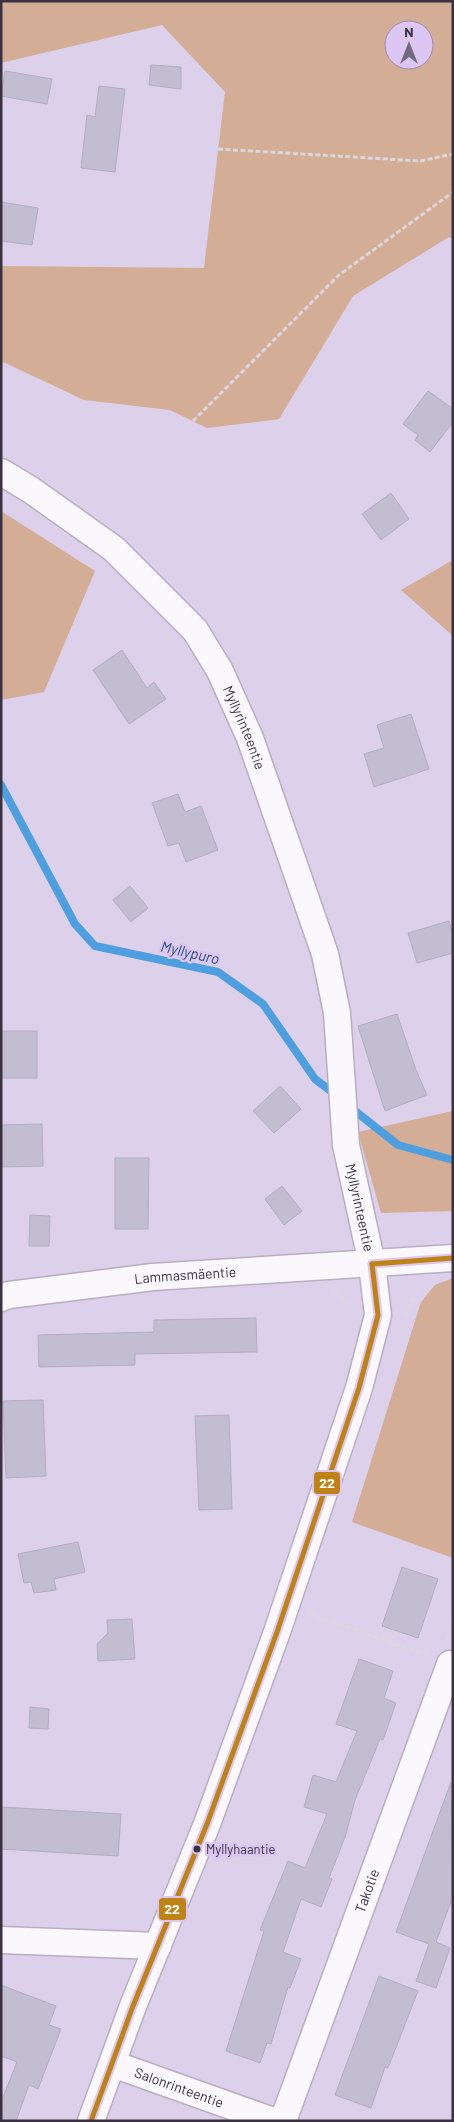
<svg xmlns="http://www.w3.org/2000/svg" width="454" height="2122" viewBox="0 0 454 2122" font-family="Barlow,sans-serif">
<rect width="100%" height="100%" fill="#dcd0ea"/>
<!-- green -->
<g fill="#d3ad96" fill-rule="evenodd">
<path d="M1 1H453V240L449 237 353 296 279 419 207 428 170 410 84 400 1 361V266L204 268 225 92 162 25 1 63ZM394 30H424V60H394Z"/>
<polygon points="1,511 95,571 44,692 1,700"/>
<polygon points="453,560 453,636 401,590"/>
<polygon points="453,1111 453,1211 381,1213 358,1132"/>
<polygon points="453,1278 453,1558 352,1522 421,1302 435,1285"/>
</g>
<g fill="none" stroke-linecap="round" stroke-linejoin="round">
<!-- stream -->
<g stroke="#4e9fdf" stroke-width="8">
<polyline points="1,785 75,924 95,946 218,972 263,1004 315,1079 336,1095"/>
<polyline points="350,1107 398,1145 453,1160"/>
</g>
</g>
<!-- building -->
<g fill="#c2bdd1" stroke="#b3adc1">
<polygon points="151,65 181,67 181,89 149,85"/>
<polygon points="5,71 52,79 47,104 1,96"/>
<polygon points="99,86 125,89 115,172 81,168 87,115 95,117"/>
<polygon points="1,202 38,208 32,245 1,241"/>
<polygon points="428,391 453,409 453,422 430,452 415,440 418,435 403,424"/>
<polygon points="391,493 409,519 381,540 362,514"/>
<polygon points="122,650 147,688 154,682 166,699 129,724 93,670"/>
<polygon points="411,714 429,769 374,787 364,754 384,748 377,725"/>
<polygon points="178,794 185,812 201,806 218,850 186,862 179,843 168,846 152,803"/>
<polygon points="130,886 148,908 131,922 113,900"/>
<polygon points="449,921 453,935 453,953 417,963 408,933"/>
<polygon points="397,1014 416,1070 427,1095 385,1111 358,1026"/>
<rect x="1" y="1031" width="36" height="47"/>
<polygon points="280,1086 301,1109 274,1133 253,1111"/>
<polygon points="42,1124 43,1166 1,1167 1,1125"/>
<polygon points="115,1158 149,1158 148,1229 115,1229"/>
<polygon points="282,1186 302,1211 284,1225 265,1199"/>
<polygon points="30,1215 50,1216 49,1246 29,1246"/>
<polygon points="256,1318 257,1352 135,1354 135,1365 39,1367 38,1335 154,1332 154,1320"/>
<polygon points="43,1400 46,1476 6,1478 3,1401"/>
<polygon points="229,1415 232,1509 199,1510 195,1416"/>
<polygon points="78,1542 85,1572 54,1579 56,1590 34,1593 31,1582 24,1583 18,1554"/>
<polygon points="402,1567 438,1579 418,1638 382,1626"/>
<polygon points="132,1619 135,1659 98,1661 97,1644 108,1633 107,1620"/>
<polygon points="359,1659 393,1671 384,1698 396,1703 383,1740 380,1739 355,1800 345,1837 329,1878 332,1879 321,1907 301,1899 283,1952 301,1959 290,1988 288,1987 271,2044 267,2043 260,2063 226,2051 264,1931 260,1930 288,1861 305,1868 327,1814 304,1807 313,1775 336,1782 357,1731 336,1724"/>
<polygon points="30,1707 49,1709 48,1729 29,1728"/>
<polygon points="451,1782 453,1896 436,1942 450,1948 436,1988 416,1981 429,1944 396,1932"/>
<polygon points="1,1807 121,1814 118,1856 1,1849"/>
<polygon points="379,1976 418,1991 388,2068 385,2067 371,2108 335,2095"/>
<polygon points="1,1985 56,2006 49,2025 61,2029 38,2089 29,2085 16,2121 1,2121 1,2102 17,2062 1,2056"/>
</g>
<g fill="none" stroke-linecap="round" stroke-linejoin="round">
<!-- minor casing -->
<g stroke="#b8aec3" stroke-width="29">
<g id="minor">
<path id="s1" d="M1 472 31 490 114 549 195 630 220 671 250 738 325 954 337 1013 346 1145 372 1264 378 1315 359 1388 277 1632 207 1824 133 2006 91 2121"/>
<path id="s2" d="M1 1298 9 1295 153 1277 453 1258"/>
<polyline points="1,1940 158,1946"/>
<path id="s3" d="M113 2064 273 2121"/>
<path id="s4" d="M283 2121 450 1664 453 1665"/>
</g>
</g>
<!-- path -->
<g stroke="#dad7df" stroke-width="3" stroke-dasharray="5 2.5" stroke-linecap="butt">
<polyline points="218,149 420,161 453,154"/>
<polyline points="193,421 339,275 453,192"/>
<polyline points="334,1292 340,1294 350,1308"/>
<polyline points="405,1315 417,1292 422,1287"/>
<polyline points="310,1614 426,1655"/>
<polyline points="447,1641 453,1622"/>
</g>
<!-- minor -->
<use href="#minor" stroke="#faf8fc" stroke-width="26"/>
<!-- bus-1 casing -->
<g stroke="#dbc6f4" stroke-width="9">
<g id="bus-1">
<polyline points="372,1264 453,1258"/>
<polyline points="91,2121 133,2006 207,1824 277,1632 359,1388 378,1315 372,1264"/>
</g>
</g>
<!-- bus-1 -->
<use href="#bus-1" stroke="#be8314" stroke-width="5"/>
</g>
<!-- markers -->
<circle fill="#3a3143" stroke="#dbc6f4" stroke-width="2" cx="197" cy="1849" r="4.5"/>
<g text-anchor="middle" stroke-width="5" stroke-linejoin="round" paint-order="stroke">
<!-- bus labels -->
<g font-size="13" fill="#3a3143" stroke="#dbc6f4" text-anchor="start">
<text x="206" y="1854">Myllyhaantie</text>
</g>
<!-- street labels -->
<g font-size="14" fill="#3a3143" stroke="#dbc6f4">
<text dy="5" stroke="none"><textPath href="#s1" startOffset="361">Myllyrinteentie</textPath></text>
<text dy="5" stroke="none"><textPath href="#s1" startOffset="858">Myllyrinteentie</textPath></text>
<text dy="5" stroke="none"><textPath href="#s2" startOffset="186">Lammasmäentie</textPath></text>
<text dy="5" stroke="none"><textPath href="#s4" startOffset="245">Takotie</textPath></text>
<text dy="5" stroke="none"><textPath href="#s3" startOffset="70">Salonrinteentie</textPath></text>
</g>
<!-- water labels -->
<g font-size="15" font-style="italic" fill="#254e6f" stroke="#dbc6f4">
<text transform="translate(190 953) rotate(13)" y="5">Myllypuro</text>
</g>
</g>
<g stroke="#dbc6f4" stroke-width="2">
<rect x="313" y="1471" width="28" height="24" rx="5" fill="#be8314"/>
<rect x="158" y="1897" width="29" height="24" rx="5" fill="#be8314"/>
</g>
<g font-size="14" text-anchor="middle" font-weight="bold" fill="#fff">
<text x="327" y="1488">22</text>
<text x="172" y="1914">22</text>
</g>
<!-- border -->
<rect width="454" height="2122" fill="none" stroke="#3a3143" stroke-width="5"/>
<!-- north arrow -->
<g transform="translate(409 45)"><circle r="24" fill="#dbc6f4" stroke="#9b8aad"/>
<path d="M0-4L9 19L0 12L-9 19Z" fill="#73697d"/>
<text y="-8" font-size="14" font-weight="bold" text-anchor="middle" fill="#3a3143">N</text>
</g>
</svg>
